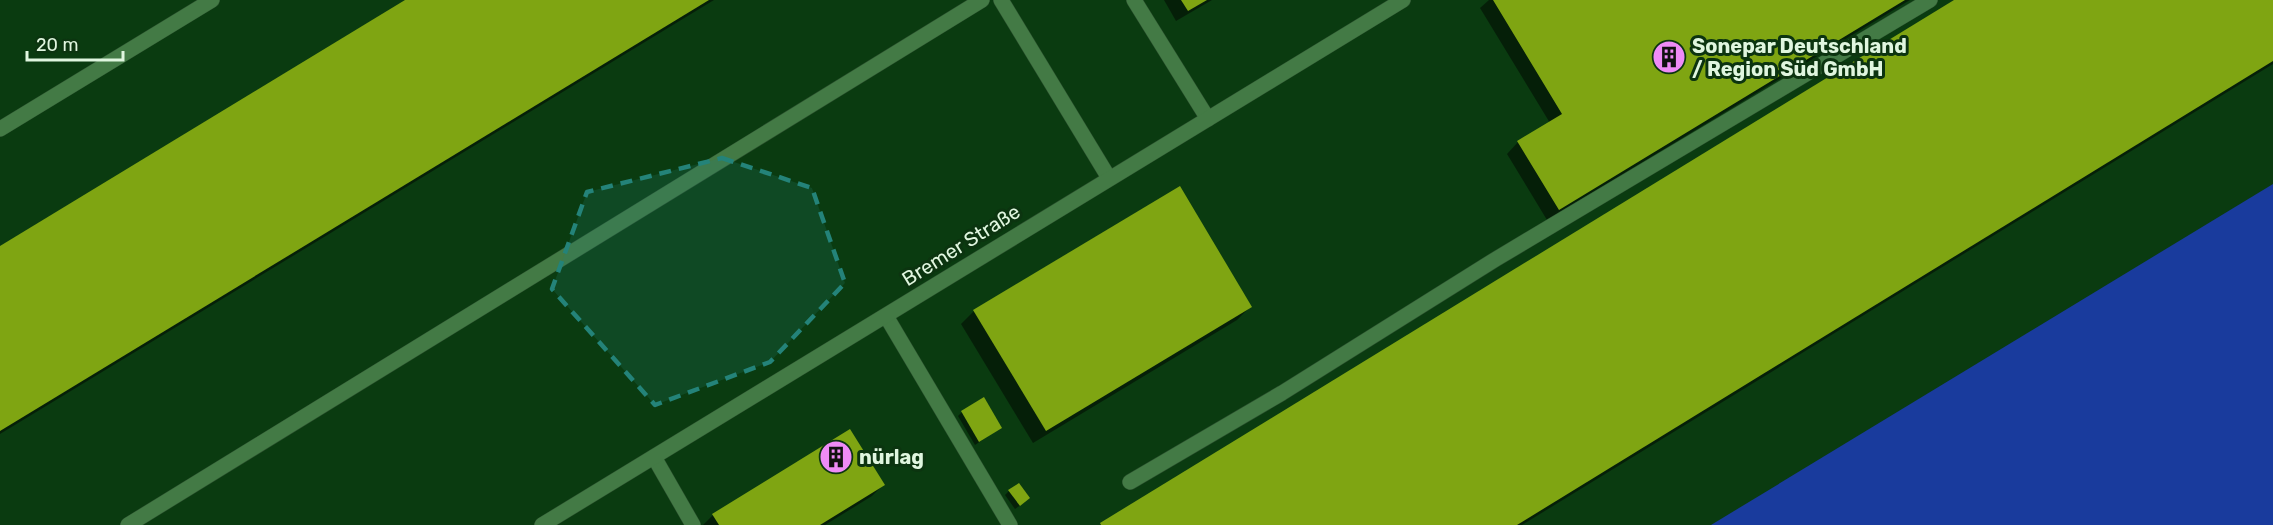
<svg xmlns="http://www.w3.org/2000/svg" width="2273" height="525" viewBox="0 0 2273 525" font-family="Rubik,sans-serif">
<rect width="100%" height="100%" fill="#0c3410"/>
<!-- built -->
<rect fill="#0a3b10" x="0" y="0" width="2273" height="525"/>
<!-- water -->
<polygon fill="#193b9d" points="2273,184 2273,525 1711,525"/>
<!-- shadow -->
<g fill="#0007">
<polygon points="408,0 714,0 0,434 0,248"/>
<polygon points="1164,0 1212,0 1176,21"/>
<polygon points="1489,0 1910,0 1547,220 1507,154 1518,142 1550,123 1480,8"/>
<polygon points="1956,0 2273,0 2273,64 1522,525 1100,525"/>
<polygon points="1250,307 1237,320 1033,443 961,324 974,311"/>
<polygon points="962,412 1000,428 975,445 958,416"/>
<polygon points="883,485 872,496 825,525 703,525 713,515"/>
<polygon points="1009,491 1025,502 1015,509 1005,495"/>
</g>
<!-- building -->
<g fill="#7fa512">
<polygon points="405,0 709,0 0,431 0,246"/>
<polygon points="1181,0 1207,0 1188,11"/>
<polygon points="1493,0 1905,0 1559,210 1517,141 1562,114"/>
<polygon points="1954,0 2273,0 2273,61 1517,525 1101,525 1100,523"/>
<polygon points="1180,186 1252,307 1046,431 973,310"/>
<polygon points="984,397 1002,428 979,442 961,411"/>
<polygon points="850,429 885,485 820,525 719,525 712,514"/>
<polygon points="1019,483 1030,498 1020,506 1008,490"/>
</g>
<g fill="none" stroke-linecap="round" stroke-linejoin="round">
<!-- minor casing -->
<g stroke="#2a4f2d" stroke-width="16">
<g id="minor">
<polyline points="1001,0 1109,178"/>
<polyline points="1134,0 1208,119"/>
<polyline points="0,129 212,0"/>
<polyline points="886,316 1010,525"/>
<polyline points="654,457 693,525"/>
<polyline points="1130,482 1282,393 1496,259 1930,0"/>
<polyline points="128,525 982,0"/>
<polyline points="542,525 1403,0"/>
</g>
</g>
<!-- minor -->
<use href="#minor" stroke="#437a45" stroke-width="15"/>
</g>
<!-- marked area -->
<path fill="#248379" fill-opacity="0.2" stroke="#248379" stroke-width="4.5" stroke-dasharray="12 8" stroke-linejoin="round" d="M722 158 812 188 845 283 770 362 655 405 552 289 587 192Z"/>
<!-- icons -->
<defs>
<g id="building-disc" transform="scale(1.725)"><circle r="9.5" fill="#ef8bf6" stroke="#0c3410"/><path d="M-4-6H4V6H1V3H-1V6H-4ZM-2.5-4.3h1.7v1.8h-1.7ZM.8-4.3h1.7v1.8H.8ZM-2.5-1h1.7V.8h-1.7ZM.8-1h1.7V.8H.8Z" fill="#111"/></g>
</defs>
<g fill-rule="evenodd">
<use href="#building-disc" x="1669" y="57"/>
<use href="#building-disc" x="836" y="457"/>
</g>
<g text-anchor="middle" stroke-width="6" stroke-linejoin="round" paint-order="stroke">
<!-- poi labels -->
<g font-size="20" font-weight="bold" fill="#e0f6df" stroke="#0c3410" text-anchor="start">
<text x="1692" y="53">Sonepar Deutschland<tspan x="1692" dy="23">/ Region Süd GmbH</tspan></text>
<text x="859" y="464">nürlag</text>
</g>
<!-- street labels -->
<g font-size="20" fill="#e0f6df" stroke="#0c3410">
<text transform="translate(961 245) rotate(-32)" y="7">Bremer Straße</text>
</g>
</g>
<!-- scale -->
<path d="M27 51v9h96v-9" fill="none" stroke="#e0f6df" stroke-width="3"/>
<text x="36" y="51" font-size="18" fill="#e0f6df" stroke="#0c3410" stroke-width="4.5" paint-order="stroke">20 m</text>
</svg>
